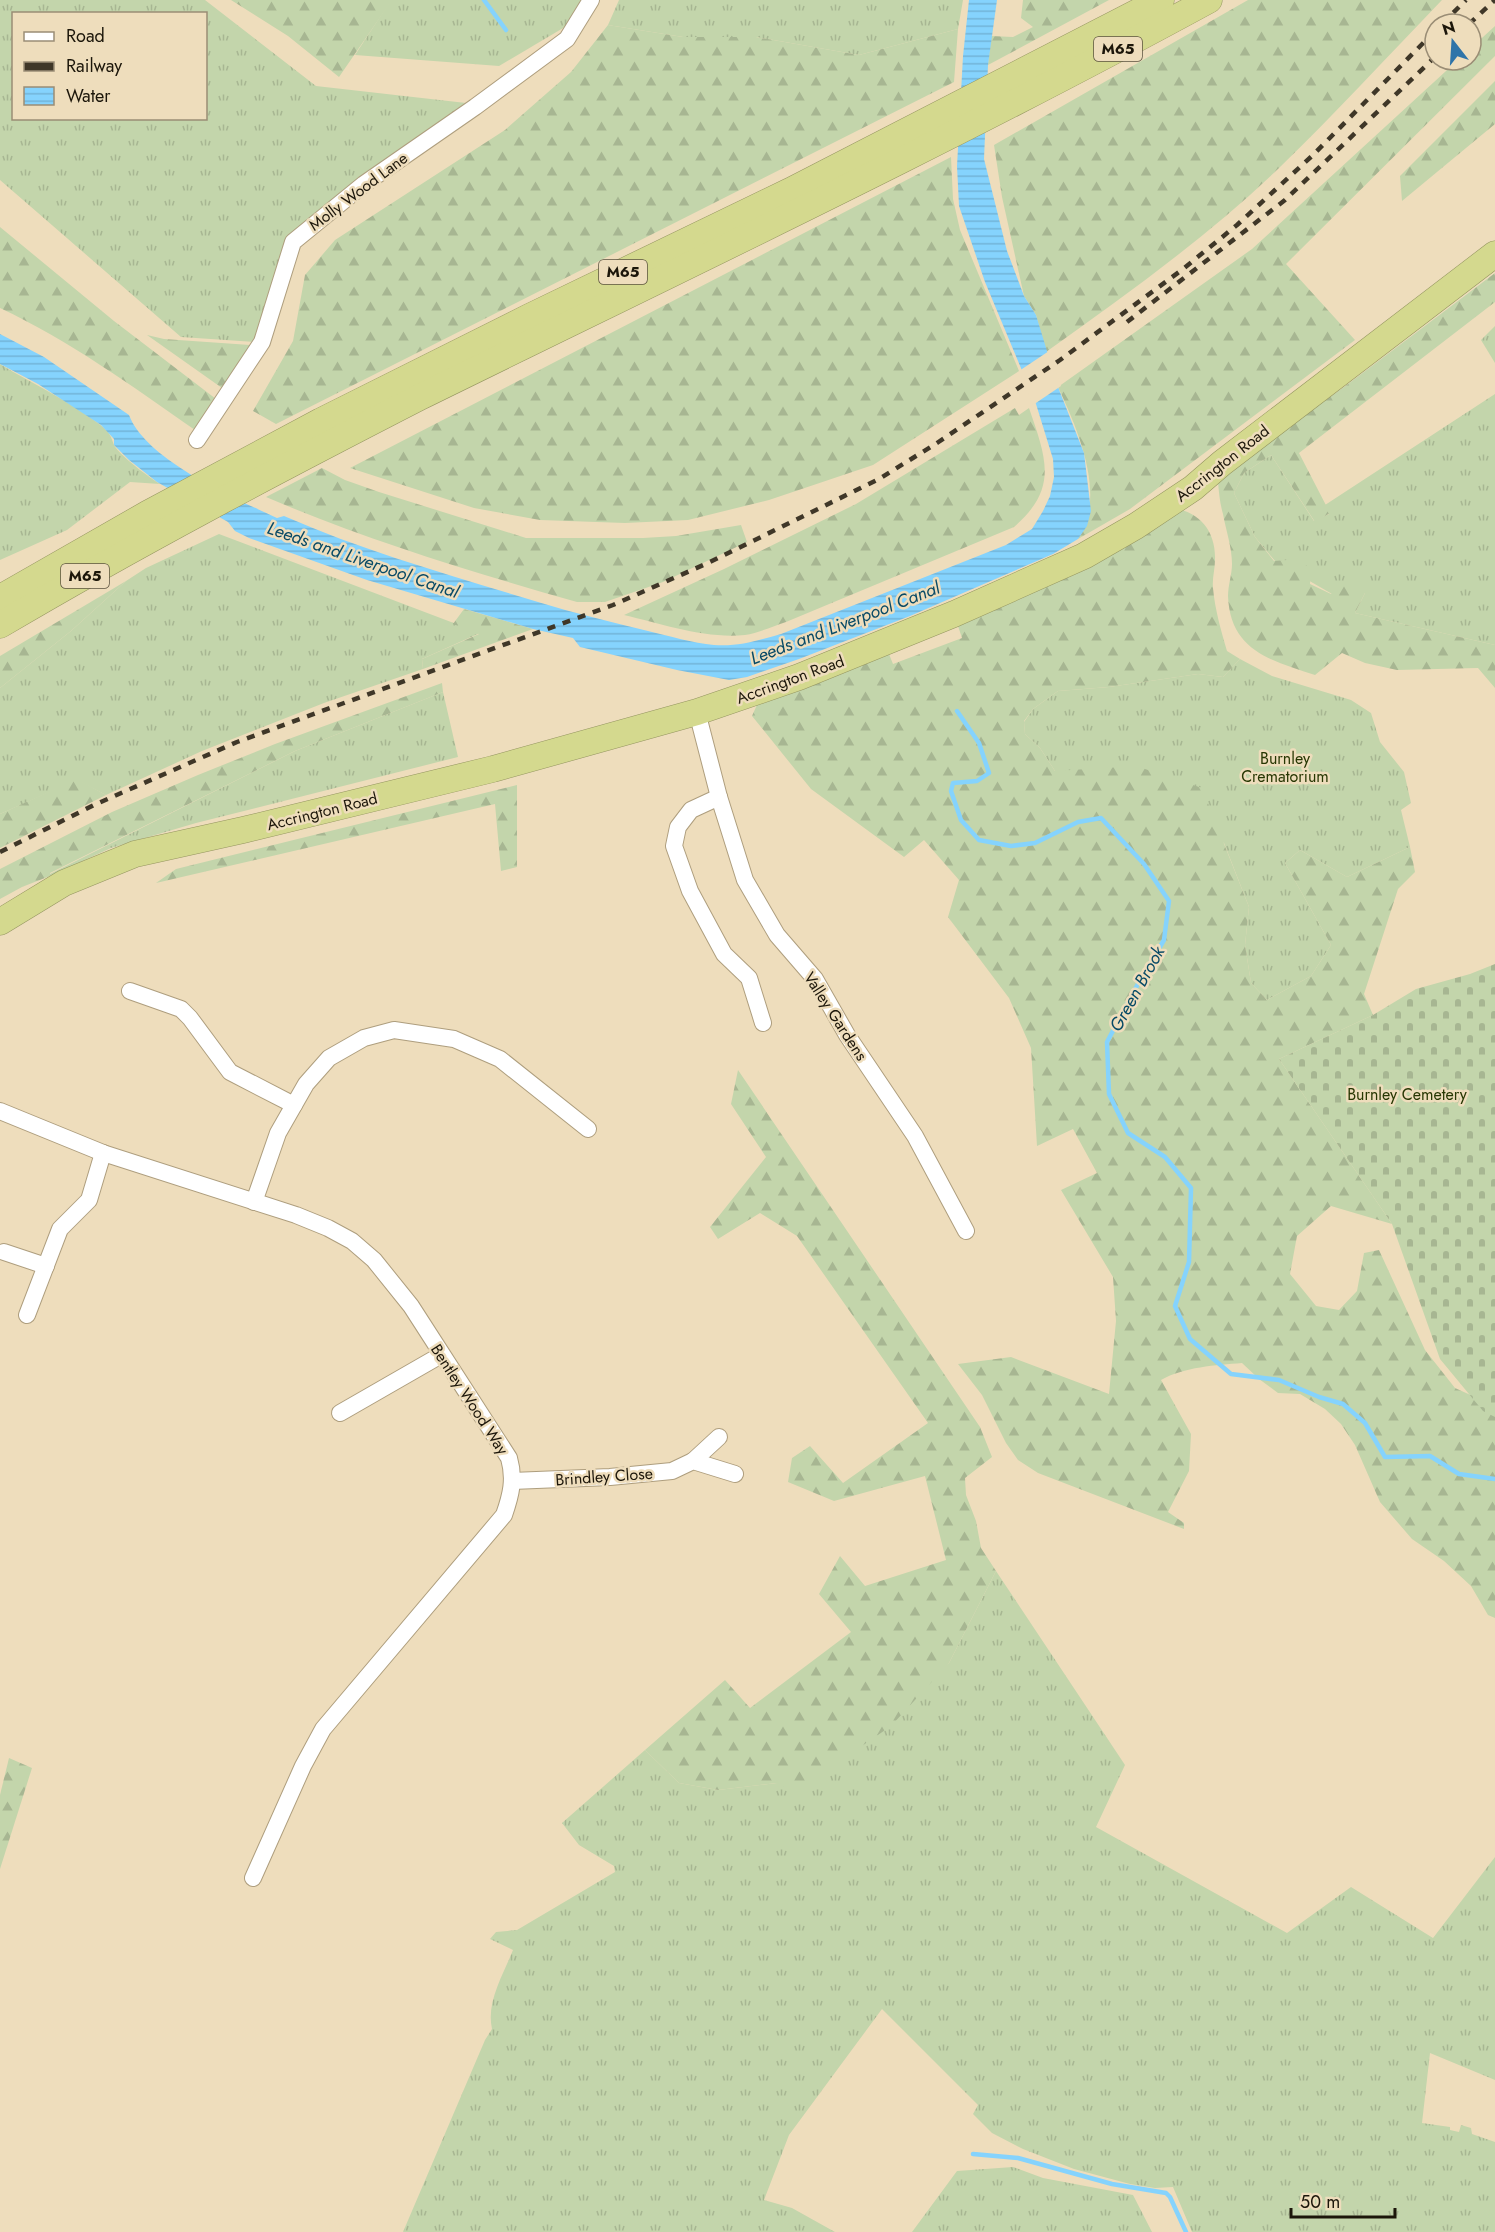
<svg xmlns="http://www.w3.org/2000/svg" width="1495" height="2232" viewBox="0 0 1495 2232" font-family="Jost,sans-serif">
<defs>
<pattern id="grass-tufts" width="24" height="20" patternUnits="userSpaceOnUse" patternTransform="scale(1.5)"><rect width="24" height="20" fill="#c3d5ab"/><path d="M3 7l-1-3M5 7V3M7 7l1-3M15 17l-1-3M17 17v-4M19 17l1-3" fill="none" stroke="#a7b692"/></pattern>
<pattern id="forest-firs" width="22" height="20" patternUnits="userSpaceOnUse" patternTransform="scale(1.5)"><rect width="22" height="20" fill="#c3d5ab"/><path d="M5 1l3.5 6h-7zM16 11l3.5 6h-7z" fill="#a7b692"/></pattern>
<pattern id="cemetery-stones" width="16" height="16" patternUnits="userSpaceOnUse" patternTransform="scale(1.5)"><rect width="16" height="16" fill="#c3d5ab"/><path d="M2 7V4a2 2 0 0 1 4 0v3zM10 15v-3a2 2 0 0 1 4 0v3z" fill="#a7b692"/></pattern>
<pattern id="water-rules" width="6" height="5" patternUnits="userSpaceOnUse" patternTransform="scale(1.5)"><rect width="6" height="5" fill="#85d3fd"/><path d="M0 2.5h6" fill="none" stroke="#72b4d8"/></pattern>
</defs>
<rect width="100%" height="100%" fill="#eeddbc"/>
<!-- grass -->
<g fill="url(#grass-tufts)" fill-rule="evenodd">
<path d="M0 0H205L316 86 466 103 348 189 283 250 255 342 181 337 0 180ZM14 14H206V118H14Z"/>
<polygon points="391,0 591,0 580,18 499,66 355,55"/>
<polygon points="619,0 963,0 958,29 859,55 756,37 683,37 608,25"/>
<polygon points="1495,326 1495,363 1481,340"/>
<path d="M0 364C34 385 71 401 103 427 110 433 111 437 114 445 119 455 150 478 160 484L130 482 67 530 0 560Z"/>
<polygon points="1495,394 1495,645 1355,613 1365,593 1332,594 1275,561 1255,537 1234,493 1244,473 1271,455 1314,521 1329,514 1325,505"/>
<polygon points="219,534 480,633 422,659 423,669 324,703 202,751 106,795 77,780 0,814 0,688 71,631 126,581 146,568"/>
<polygon points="1240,659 1272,676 1351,700 1371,713 1380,742 1404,772 1411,803 1401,810 1410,847 1347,877 1300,850 1285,863 1331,945 1311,976 1267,1000 1251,983 1245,945 1249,907 1224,843 1075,771 1055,771 1040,748 1025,734 1024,722 1033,709 1058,691 1109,687 1198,674 1223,677"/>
<polygon points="443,692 458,757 196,823 111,848 50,876 50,874 295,751"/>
<path d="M996 1571 1125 1765 1096 1827 1287 1933 1351 1887 1433 1938 1495 1857V2080L1430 2053 1422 2123 1450 2127V2130L1459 2132 1461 2125 1471 2128 1472 2134 1495 2142V2232H1192L1173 2187 1155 2188 1130 2184 1074 2169 1023 2149 992 2133 973 2114 978 2105 882 2009 789 2135 764 2200 792 2208 835 2232H403L485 2040 492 2029C486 2002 503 1975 513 1950L490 1939 496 1932 517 1930 615 1872 614 1866 579 1845 562 1823 645 1750 679 1783 718 1790 777 1783 949 1663Z"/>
<polygon points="1013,2167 1043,2178 1133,2195 1152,2232 912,2232 957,2171"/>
</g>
<!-- forest -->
<g fill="url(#forest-firs)">
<polygon points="231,0 392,0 339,77 288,36"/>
<polygon points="1023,0 1109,0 988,65 991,36 1013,37 1033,27 1021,18"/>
<path d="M1248 0H1442C1388 56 1334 115 1278 169 1207 237 1126 295 1046 352L1036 315 1024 296 1002 197 994 145Z"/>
<polygon points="608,25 683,37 756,37 859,55 958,29 954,82 276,424 253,411 293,341 305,275 335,240 505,130 571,72"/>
<path d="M1495 26V56L1286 264 1355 340 1130 509 1078 539C1107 496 1078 430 1058 387L1252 249 1458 60H1471V48Z"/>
<polygon points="1495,81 1495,124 1402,201 1400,176"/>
<polygon points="951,157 953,199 960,230 1019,371 873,465 769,500 688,520 625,523 540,520 474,508 350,468"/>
<path d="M0 227 114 321 216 399 195 430C132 386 70 341 0 308Z"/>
<path d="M1495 273V302L1299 453 1330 513 1315 522 1271 455 1244 473 1234 493 1255 537 1274 561 1300 559 1311 570 1310 584 1331 594 1350 579 1365 593 1355 613 1495 645V688L1478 668 1397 670 1365 663 1342 653 1315 675C1272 661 1230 651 1228 596 1228 585 1232 574 1232 564 1232 547 1226 531 1223 514 1220 504 1219 493 1218 482L1231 467 1344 387Z"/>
<polygon points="147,335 164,339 250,345 222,388"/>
<path d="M1015 408 1019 415 1029 408C1046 458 1059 488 1014 527L786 622C773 626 759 633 745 635 705 639 662 624 624 615L724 569 856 504Z"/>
<path d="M322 468 345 480 379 492 526 538H643L676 536 741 525 747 542 663 582 605 602H577C472 572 366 540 266 497Z"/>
<path d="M1174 508C1201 513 1216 532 1215 560 1215 569 1212 579 1213 588 1215 610 1221 630 1227 651L1240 659 1223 677 1198 674 1109 687 1058 691 1033 709 1024 721 1025 734 1040 748 1055 771 1136 766 1202 788 1249 907 1245 945 1251 983 1267 1000 1311 976 1331 945 1285 863 1300 850 1347 877 1410 847 1415 872 1398 889 1364 994 1373 1015 1279 1059 1392 1224 1331 1206 1297 1236 1290 1274 1316 1306 1339 1310 1357 1291 1364 1253 1379 1250 1425 1350 1455 1388 1495 1406V1618L1488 1615 1471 1586 1444 1561 1412 1539 1380 1502 1355 1445 1341 1424 1325 1409 1300 1394 1278 1393 1259 1379 1242 1363C1216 1365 1184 1367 1161 1380L1191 1434 1189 1471 1168 1512 1184 1523V1529L1038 1473 1018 1460 1006 1443 982 1395 958 1364 1011 1357 1109 1394 1116 1321 1113 1277 1061 1190 1097 1173 1073 1129 1037 1146 1031 1048 1009 998 948 917 959 880 924 840 904 857 811 789 752 716 760 698 887 649 893 664 962 638 956 620Z"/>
<polygon points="126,581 71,631 0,688 0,656"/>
<polygon points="464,609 533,629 423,669 422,659 479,634 453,624"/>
<polygon points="442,683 443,692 295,751 50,873 50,876 22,887 0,899 0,869 112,812 198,775 275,744"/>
<polygon points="77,779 106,795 0,848 0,814"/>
<polygon points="517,785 517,867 501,871 495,804 156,883 176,869"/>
<polygon points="738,1070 980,1427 992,1457 965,1478 966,1495 976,1521 981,1548 996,1571 949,1663 891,1726 795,1792 777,1783 718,1790 679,1783 645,1750 725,1680 750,1708 851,1632 819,1594 840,1556 865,1586 946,1560 925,1476 834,1501 788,1482 792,1458 810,1446 843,1483 928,1423 797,1236 760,1213 718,1239 710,1227 766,1157 731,1104"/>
<polygon points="9,1758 32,1768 0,1869 0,1795"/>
</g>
<!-- cemetery -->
<polygon fill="url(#cemetery-stones)" points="1495,964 1495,1417 1483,1411 1440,1359 1392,1224 1279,1059 1373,1015 1416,989 1470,974"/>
<!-- water -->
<path fill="url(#water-rules)" d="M969 0H997L988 65 984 159 1007 251 1024 296 1036 315 1058 387 1084 453 1091 511 1087 526 1078 539 1053 554 910 616 799 659 747 677 729 680 677 670 580 647 573 638 533 629 367 580 249 538 235 531 228 522 157 482 129 460 114 445V439L101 425 38 384 0 364V334L44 357 129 415C146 460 234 498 277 518L284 516C366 552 453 576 538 602 574 613 611 622 648 631 669 636 693 643 714 645 738 647 759 640 781 634L1006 545 1032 529 1043 511 1050 496 1054 477 1053 459 1036 404 985 282 959 206 957 166 963 56Z"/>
<!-- pier -->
<polygon fill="#eeddbc" points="1049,351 1061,386 1033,405 1019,371"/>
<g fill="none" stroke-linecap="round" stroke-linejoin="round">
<!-- stream -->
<g stroke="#85d3fd" stroke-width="4.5">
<polyline points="484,0 506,30"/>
<polyline points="957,711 979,743 989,773 977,781 953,783 951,791 961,820 979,840 1011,846 1035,843 1078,822 1101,818 1144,864 1169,901 1164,940 1139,982 1107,1042 1109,1094 1128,1133 1165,1157 1191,1188 1189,1262 1175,1306 1190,1339 1231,1374 1279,1380 1319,1397 1343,1404 1365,1423 1385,1457 1430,1456 1459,1474 1495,1479"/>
<polyline points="973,2154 1018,2158 1112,2184 1166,2193 1170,2197 1186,2232"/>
</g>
<!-- minor casing -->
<g stroke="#ae9e7e" stroke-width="18">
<g id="minor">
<polyline points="197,440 262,342 293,242 364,184 475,107 567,39 591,0"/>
<polyline points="697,712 719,797 745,880 777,935 815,979 847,1035 915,1136 966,1231"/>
<polyline points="719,797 691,810 678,827 674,846 690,891 724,954 749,978 763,1023"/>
<polyline points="130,991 181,1009 190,1018 230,1072 294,1105"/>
<path d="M0 1111 103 1153 296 1215 328 1228 352 1241 374 1260 411 1306 509 1458C515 1479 511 1495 504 1515L323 1729 303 1766 253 1878"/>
<polyline points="254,1202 278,1133 306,1084 329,1058 364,1038 394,1030 454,1039 500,1059 588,1129"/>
<polyline points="4,1252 46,1266"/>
<polyline points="27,1315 60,1229 89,1200 103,1153"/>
<polyline points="340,1413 441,1355"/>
<polyline points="693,1461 719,1437"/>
<polyline points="512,1481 610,1477 672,1471 693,1461 735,1474"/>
</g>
</g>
<!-- highway casing -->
<g stroke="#949560" stroke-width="27">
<g id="highway">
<polyline points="0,598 147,514 321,421 529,317 790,191 1161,0"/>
<path d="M0 625C137 544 278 470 420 397 684 267 950 141 1209 0"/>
<polyline points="0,922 64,883 135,854 243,830 493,769 697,712 799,677 954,614 1084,556 1136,526 1193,488 1222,463 1495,254"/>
</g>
</g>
<!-- minor -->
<use href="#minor" stroke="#fff" stroke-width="16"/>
<!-- highway -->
<use href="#highway" stroke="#d4d98e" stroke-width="26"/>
<!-- rail -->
<g stroke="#3f3728" stroke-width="4.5" stroke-dasharray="8 8" stroke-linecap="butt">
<polyline points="1442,24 1466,0"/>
<polyline points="1469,24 1495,0"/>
<polyline points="1127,322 1285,200 1435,57"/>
<polyline points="0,852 94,805 237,742 613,605 710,562 879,479 937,443 1060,360 1183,269 1237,225 1313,155 1435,31"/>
</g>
</g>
<g text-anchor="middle" stroke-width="5" stroke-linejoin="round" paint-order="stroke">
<!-- shield labels -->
<g fill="#eeddbc" stroke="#5b523f" stroke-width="1.5">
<rect x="1094" y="37" width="48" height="24" rx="4.5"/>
<rect x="599" y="260" width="48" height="24" rx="4.5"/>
<rect x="61" y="564" width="48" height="24" rx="4.5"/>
</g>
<g font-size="15" font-weight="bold" fill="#1c160a">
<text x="1118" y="54">M65</text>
<text x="623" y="277">M65</text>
<text x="85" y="581">M65</text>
</g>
<!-- street labels -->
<g font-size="16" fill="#1c160a" stroke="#eeddbc">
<text transform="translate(358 191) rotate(-37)" y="6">Molly Wood Lane</text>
<text transform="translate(1222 463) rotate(-38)" y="6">Accrington Road</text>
<text transform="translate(790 679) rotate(-20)" y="6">Accrington Road</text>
<text transform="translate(322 811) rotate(-14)" y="6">Accrington Road</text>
<text transform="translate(836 1016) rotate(57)" y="6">Valley Gardens</text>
<text transform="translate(470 1399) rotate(57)" y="6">Bentley Wood Way</text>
<text transform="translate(604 1476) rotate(-4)" y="6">Brindley Close</text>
</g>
<!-- park labels -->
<g font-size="16" fill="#273703" stroke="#eeddbc">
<text x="1285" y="764">Burnley<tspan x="1285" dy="18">Crematorium</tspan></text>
<text x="1407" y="1100">Burnley Cemetery</text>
</g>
<!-- water labels -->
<g font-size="18" font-style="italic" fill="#084a66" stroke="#eeddbc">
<text transform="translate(363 560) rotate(19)" y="6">Leeds and Liverpool Canal</text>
<text transform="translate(845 623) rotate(-21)" y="6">Leeds and Liverpool Canal</text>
<text transform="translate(1137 989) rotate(-61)" y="6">Green Brook</text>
</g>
</g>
<!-- legend -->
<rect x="12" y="12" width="195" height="108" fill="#eeddbc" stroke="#9a8d75" stroke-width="1.5"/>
<rect x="24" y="32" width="30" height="9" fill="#ffffff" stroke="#9a8d75" stroke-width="1.5"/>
<text x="66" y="42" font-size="18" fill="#1c160a">Road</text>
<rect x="24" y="62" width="30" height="9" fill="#3f3728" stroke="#9a8d75" stroke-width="1.5"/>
<text x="66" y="72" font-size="18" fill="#1c160a">Railway</text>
<rect x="24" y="87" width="30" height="18" fill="url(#water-rules)" stroke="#9a8d75" stroke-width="1.5"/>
<text x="66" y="102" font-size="18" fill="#1c160a">Water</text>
<!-- north arrow -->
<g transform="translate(1453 42) rotate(343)"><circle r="28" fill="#eeddbc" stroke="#9a8d75" stroke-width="1.5"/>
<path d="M0-4.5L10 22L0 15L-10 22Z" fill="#2e74a9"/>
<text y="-9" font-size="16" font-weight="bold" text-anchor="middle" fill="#1c160a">N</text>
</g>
<!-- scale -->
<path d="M1291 2208v9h104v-9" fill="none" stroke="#1c160a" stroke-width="3"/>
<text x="1300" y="2208" font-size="18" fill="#1c160a" stroke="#eeddbc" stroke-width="4.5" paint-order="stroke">50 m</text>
</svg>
